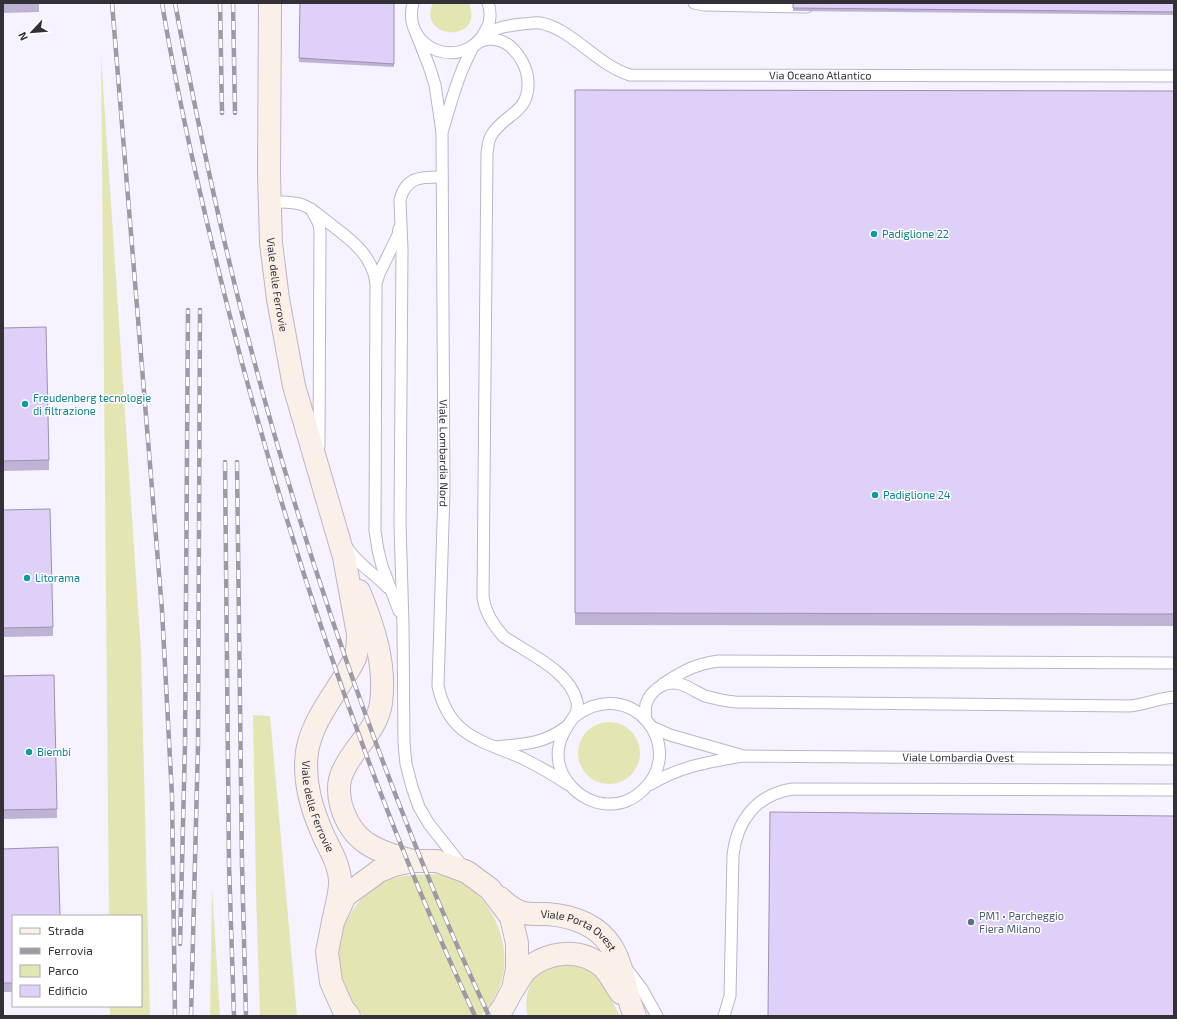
<svg xmlns="http://www.w3.org/2000/svg" width="1177" height="1019" viewBox="0 0 1177 1019" font-family="'Exo 2',sans-serif">
<rect width="100%" height="100%" fill="#f6f2ff"/>
<!-- green -->
<g fill="#e3e6b2">
<path d="M433 3H469C485 44 416 40 433 3Z"/>
<polygon points="101,55 141,652 150,1016 110,1016 110,1006 141,1006 141,916 109,916"/>
<polygon points="253,715 270,716 297,1016 260,1016 256,892"/>
<circle cx="609" cy="753" r="31"/>
<path d="M437 874C449 877 461 880 471 888 499 912 514 956 498 991 494 1000 488 1008 481 1016H363C354 1005 346 994 341 980 337 968 336 947 339 934 340 931 343 927 345 924 354 905 367 890 386 881 402 874 420 875 437 874Z"/>
<polygon points="212,888 220,1016 210,1016"/>
<path d="M551 964 584 965 599 977 620 1016H528C523 1001 529 978 543 969 545 967 549 966 551 964Z"/>
</g>
<g fill="none" stroke-linecap="round" stroke-linejoin="round">
<!-- lane casing -->
<g stroke="#bcb5c9" stroke-width="13">
<g id="lane">
<path d="M413 3C401 50 464 73 486 30 491 22 491 11 488 3"/>
<polyline points="694,3 704,5 807,7"/>
<path id="s1" d="M416 33 429 66 435 85 442 132 444 491 438 686C449 736 480 740 522 758 538 766 553 774 567 784"/>
<path id="s2" d="M484 35C497 27 507 26 522 24 528 24 534 22 540 23 571 28 597 65 630 75L1174 76"/>
<path d="M442 132C450 107 456 80 468 57 470 53 471 49 474 46 484 36 499 38 510 46 520 55 528 69 528 83 529 114 503 114 491 136 488 141 488 147 487 153L483 597C485 613 493 625 504 637 529 654 570 671 577 702 579 714 572 718 567 727 564 732 560 740 559 746 553 776 580 803 608 804 621 805 634 799 643 790 689 747 630 673 574 717"/>
<path d="M442 177C422 177 406 176 400 200L402 250 400 523 403 625 404 743 406 764 412 787 419 807 429 824 463 867"/>
<path d="M270 202C281 202 294 201 303 205 313 209 321 217 329 223 350 239 372 254 376 283"/>
<polyline points="311,209 319,224 320,232 319,446"/>
<polyline points="399,229 398,235 379,274 376,284 375,531 378,550 382,566 399,611"/>
<path d="M346 546C356 563 374 573 387 587"/>
<path d="M663 684C683 671 695 664 719 661L1174 663"/>
<path d="M645 719C646 714 645 708 646 704 652 688 667 679 683 685 691 688 698 693 705 696 716 699 725 701 735 702L1129 706C1144 705 1159 698 1174 697"/>
<polyline points="652,727 670,735 740,755"/>
<path d="M496 747C523 744 544 744 566 727"/>
<path id="s3" d="M651 784C681 766 709 762 743 756L1174 759"/>
<polyline points="626,968 642,989 657,1016"/>
<path d="M724 1016 730 996 733 855C737 820 757 794 793 789L1174 790"/>
</g>
</g>
<!-- secondary casing -->
<g stroke="#bcb5c9" stroke-width="24">
<g id="secondary">
<path id="s4" d="M270 3 269 174 271 243 278 299 294 386 344 557 358 634C358 642 358 650 355 658 352 665 347 672 343 679 329 702 311 725 307 752 303 782 312 810 324 837 331 851 339 865 340 880 341 892 335 910 333 922"/>
<path d="M359 591C374 627 386 665 381 703 377 730 355 746 344 769 338 780 338 793 341 805 352 844 377 851 413 861"/>
<path id="s5" d="M500 898C505 903 513 909 520 912 528 915 539 914 547 914 572 916 597 924 611 946 624 966 625 994 635 1016"/>
<path d="M514 988C518 982 521 975 526 970 548 951 580 947 603 967 610 974 615 985 621 993"/>
<polyline points="349,1016 343,1009 331,982 327,952 333,922 345,896 379,871 394,865 413,861 437,861 467,872 490,889 511,917 517,943 517,969 513,989 504,1006 497,1016"/>
</g>
</g>
<!-- lane -->
<use href="#lane" stroke="#fff" stroke-width="11"/>
<!-- secondary -->
<use href="#secondary" stroke="#fbf0e7" stroke-width="22"/>
<!-- rail casing -->
<g stroke="#9d9aa4" stroke-width="4.5">
<g id="rail">
<polyline points="112,3 162,610 172,796 175,1016"/>
<path d="M162 3C182 124 211 244 242 363 302 586 377 806 475 1016"/>
<path d="M175 3C194 105 215 206 240 306 276 451 321 594 373 735 408 830 446 924 489 1016"/>
<polyline points="220,3 222,113"/>
<polyline points="233,3 235,113"/>
<polyline points="225,462 229,864 234,1016"/>
<polyline points="237,462 242,864 246,1016"/>
<polyline points="180,944 185,745 188,310"/>
<polyline points="191,1016 198,745 200,310"/>
</g>
</g>
<!-- rail -->
<use href="#rail" stroke="#fff" stroke-width="3" stroke-dasharray="9" stroke-linecap="butt"/>
</g>
<!-- wall -->
<g fill="#bfb3d5">
<polygon points="3,3 39,3 39,12 3,13"/>
<polygon points="300,3 394,3 394,67 299,62"/>
<polygon points="793,3 1174,3 1174,15 793,11"/>
<polygon points="575,90 1174,91 1174,626 575,625"/>
<polygon points="3,328 49,460 49,470 3,471"/>
<polygon points="3,510 53,627 53,636 3,637"/>
<polygon points="54,675 57,818 3,819 3,676"/>
<polygon points="3,849 13,916 13,992 3,992"/>
</g>
<!-- building -->
<g fill="#ded0f8" stroke="#9b92ae">
<polygon points="300,3 394,3 394,64 299,58"/>
<polygon points="793,3 1174,3 1174,12 793,8"/>
<polygon points="575,90 1174,91 1174,614 575,613"/>
<polygon points="46,327 49,460 3,461 3,328"/>
<polygon points="50,509 53,627 3,628 3,510"/>
<polygon points="54,675 57,809 3,810 3,676"/>
<polygon points="770,812 1174,816 1174,1016 768,1016"/>
<polygon points="58,847 60,916 13,916 13,983 3,983 3,849"/>
</g>
<!-- markers -->
<g fill="#0f9aa8" stroke="#fff" stroke-width="1.5">
<circle cx="874" cy="234" r="4"/>
<circle cx="25" cy="404" r="4"/>
<circle cx="875" cy="495" r="4"/>
<circle cx="27" cy="578" r="4"/>
<circle cx="29" cy="752" r="4"/>
</g>
<circle fill="#5c6f8a" stroke="#fff" stroke-width="1.5" cx="971" cy="922" r="4"/>
<g text-anchor="middle" stroke-width="3" stroke-linejoin="round" paint-order="stroke">
<!-- street labels -->
<g font-size="11" fill="#333038" stroke="#fff">
<text dy="4" stroke="none"><textPath href="#s2" startOffset="353">Via Oceano Atlantico</textPath></text>
<text dy="4" stroke="none"><textPath href="#s4" startOffset="282">Viale delle Ferrovie</textPath></text>
<text dy="4" stroke="none"><textPath href="#s1" startOffset="424">Viale Lombardia Nord</textPath></text>
<text dy="4" stroke="none"><textPath href="#s3" startOffset="312">Viale Lombardia Ovest</textPath></text>
<text dy="4" stroke="none"><textPath href="#s4" startOffset="828">Viale delle Ferrovie</textPath></text>
<text dy="4" stroke="none"><textPath href="#s5" startOffset="88">Viale Porta Ovest</textPath></text>
</g>
<!-- culture labels -->
<g font-size="11" fill="#0d838f" stroke="#fff" text-anchor="start">
<text x="882" y="238">Padiglione 22</text>
<text x="33" y="402">Freudenberg tecnologie<tspan x="33" dy="13">di filtrazione</tspan></text>
<text x="883" y="499">Padiglione 24</text>
<text x="35" y="582">Litorama</text>
<text x="37" y="756">Biembi</text>
</g>
<!-- service labels -->
<g font-size="11" fill="#4e5e75" stroke="#fff" text-anchor="start">
<text x="979" y="920">PM1 • Parcheggio<tspan x="979" dy="13">Fiera Milano</tspan></text>
</g>
</g>
<!-- border -->
<rect width="1177" height="1019" fill="none" stroke="#333038" stroke-width="8"/>
<!-- legend -->
<rect x="12" y="915" width="130" height="92" fill="#ffffff" stroke="#adacaf"/>
<rect x="20" y="928" width="20" height="6" fill="#fbf0e7" stroke="#adacaf"/>
<text x="48" y="935" font-size="12" fill="#333038">Strada</text>
<rect x="20" y="948" width="20" height="6" fill="#9d9aa4" stroke="#adacaf"/>
<text x="48" y="955" font-size="12" fill="#333038">Ferrovia</text>
<rect x="20" y="965" width="20" height="12" fill="#e3e6b2" stroke="#adacaf"/>
<text x="48" y="975" font-size="12" fill="#333038">Parco</text>
<rect x="20" y="985" width="20" height="12" fill="#ded0f8" stroke="#adacaf"/>
<text x="48" y="995" font-size="12" fill="#333038">Edificio</text>
<!-- north arrow -->
<g transform="translate(32 32) rotate(244)" stroke="#ffffff" stroke-width="3" paint-order="stroke">
<path d="M0-3L7 15L0 10L-7 15Z" fill="#333038"/>
<text y="-6" font-size="11" font-weight="bold" text-anchor="middle" fill="#333038">N</text>
</g>
</svg>
